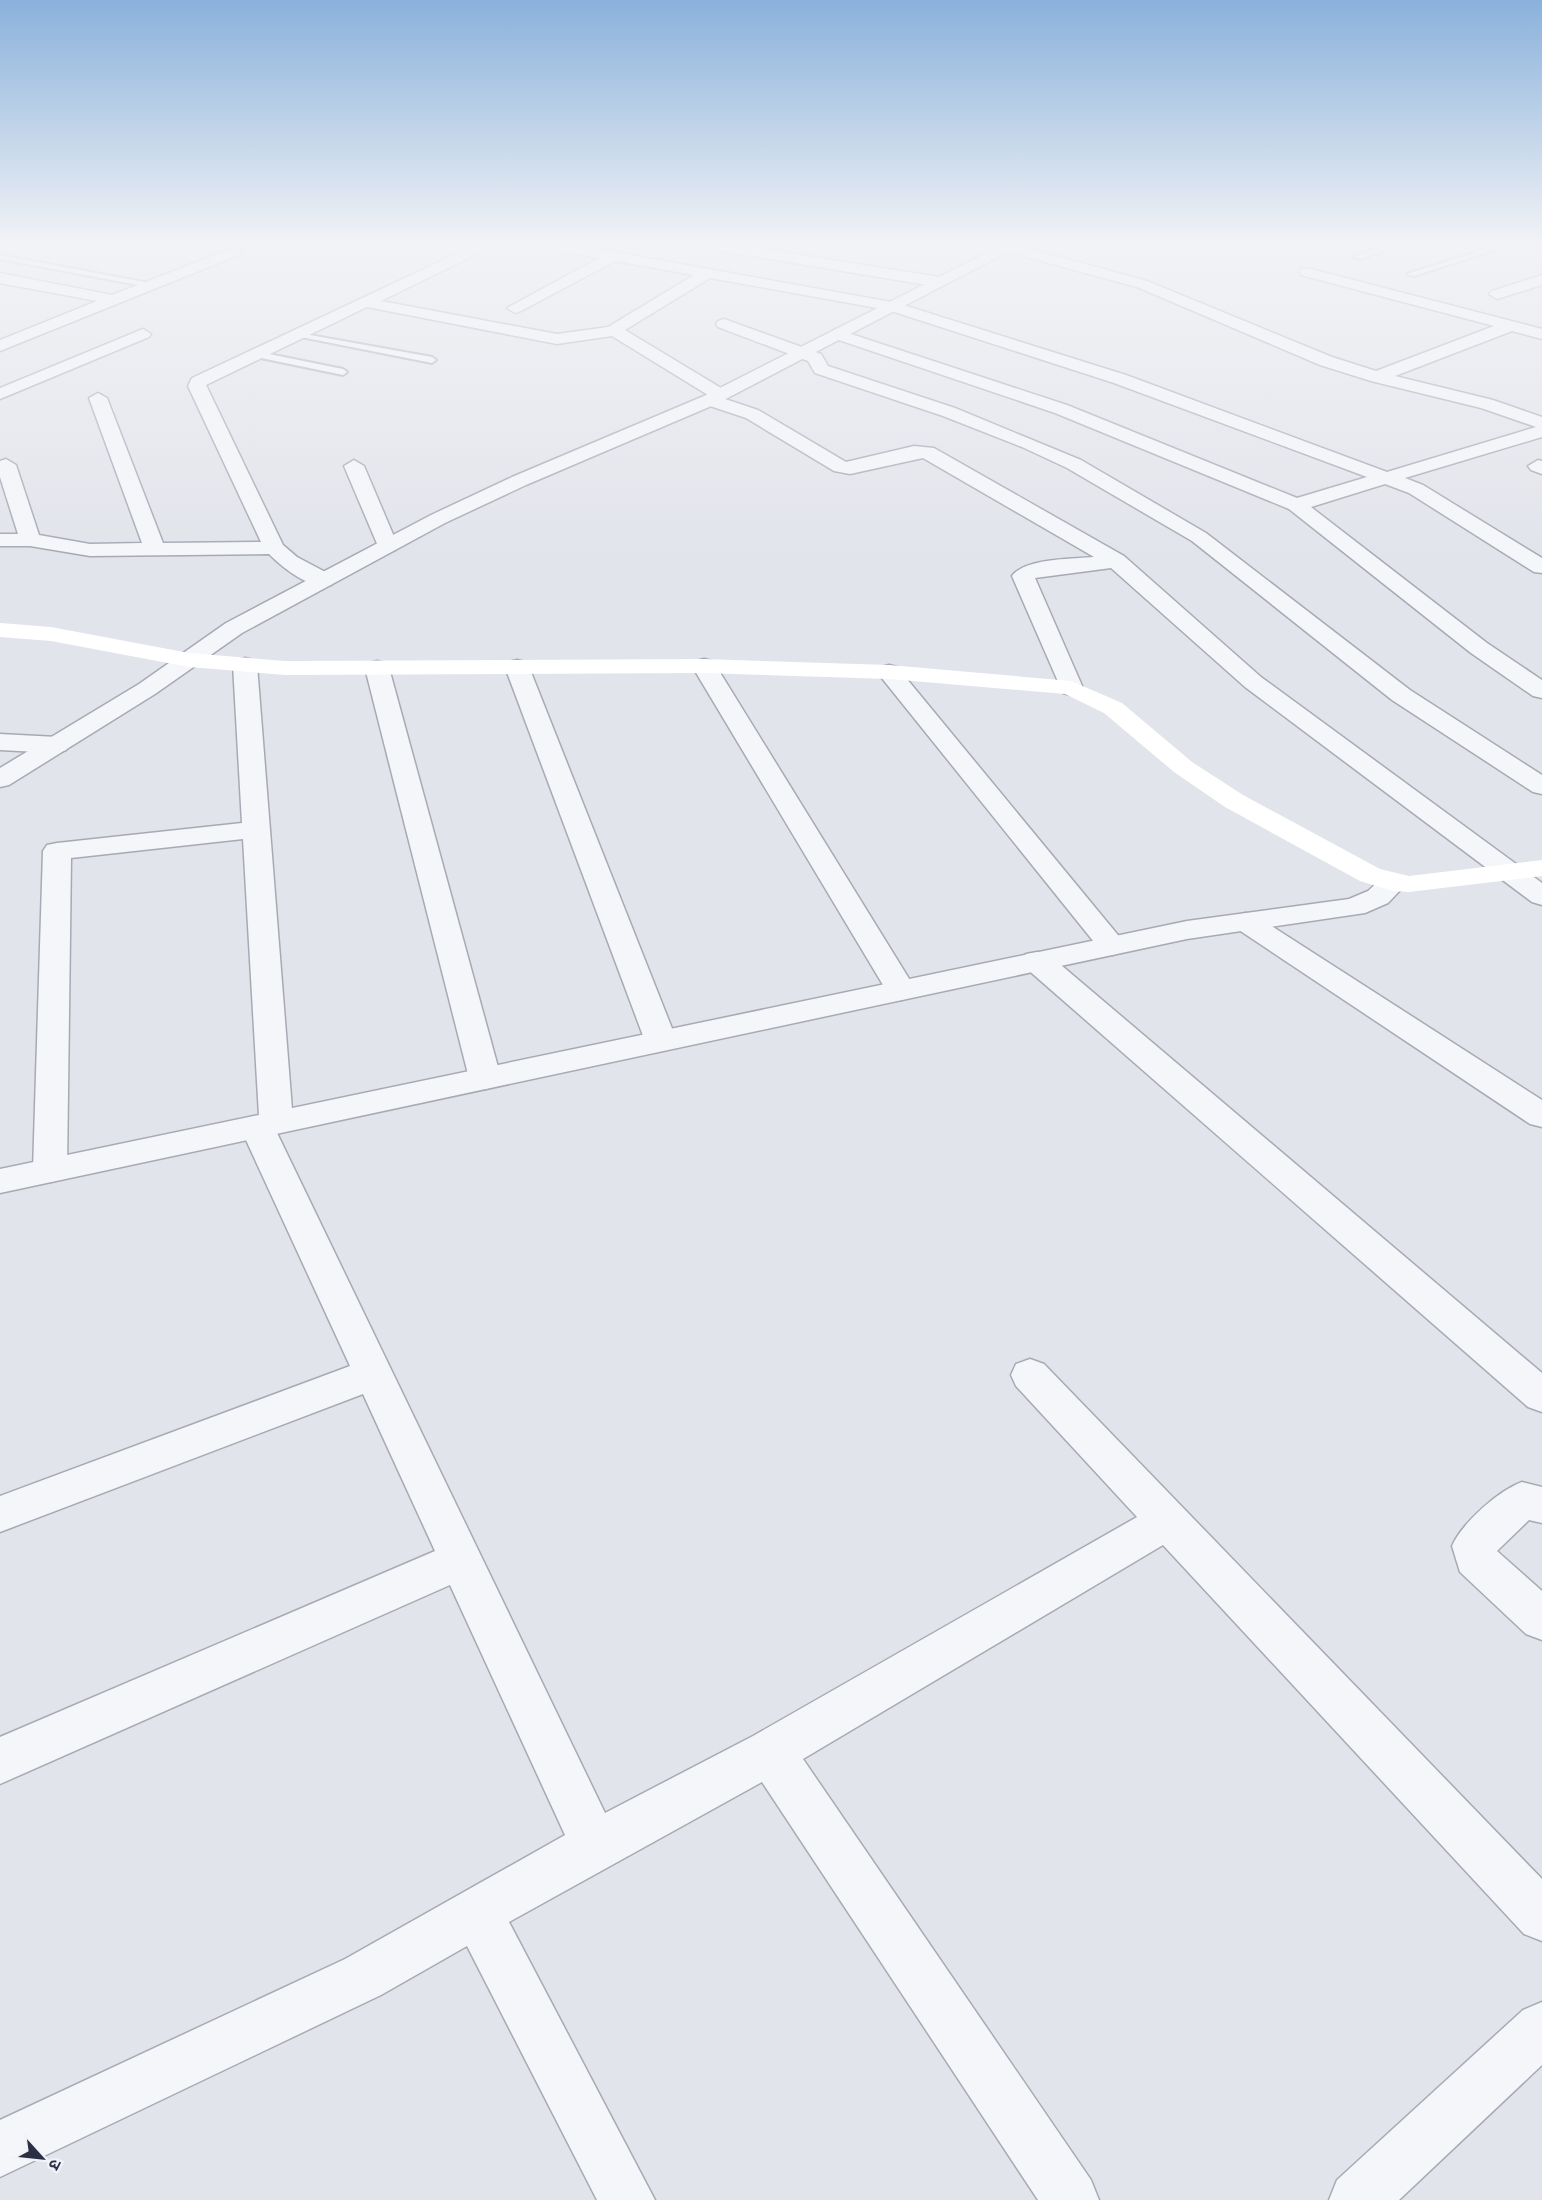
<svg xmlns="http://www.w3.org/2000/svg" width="1542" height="2200" viewBox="0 0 1542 2200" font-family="'Open Sans','Noto Sans Devanagari',sans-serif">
<rect width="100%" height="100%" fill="#e2e4eb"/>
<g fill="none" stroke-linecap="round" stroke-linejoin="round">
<!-- service casing -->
<g stroke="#a7aab5" stroke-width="4">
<g id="service">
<polygon points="1383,246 1395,246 1361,259 1354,257"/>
<polygon points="1495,246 1507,246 1414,276 1407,274"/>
<polygon points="0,255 149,283 153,285 149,287 0,259"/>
<polygon points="293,332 432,357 436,360 432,363 296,336"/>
<polygon points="254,351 343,369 347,372 343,375 251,356"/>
</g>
</g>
<!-- minor casing -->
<g stroke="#a7aab5" stroke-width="3">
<g id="minor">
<path d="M473 246H493L381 301 557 334 608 327 694 275 615 261 521 311 515 313 507 308 599 258 555 250 548 246H582L614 252 897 303 1126 375 1387 472 1536 427 1481 408 1371 381 1320 365 1137 287 1004 251 1002 248 1020 246 1147 281 1332 357 1376 371 1494 326 1301 275 1299 272 1301 269H1311L1542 329V339L1512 331 1395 376 1493 400 1542 417V437L1405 478 1423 485 1542 558V573L1534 572 1409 493 1385 484 1311 507 1487 643 1542 680V698L1533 696 1471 653 1289 509 1055 413 830 337 828 334 836 329 842 331 1067 405 1297 498 1367 477 1114 383 888 310 710 278 625 330 726 391 729 395 725 399 758 410 846 462 914 446 934 448 1124 556 1261 677 1542 883V905L1532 902 1245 687 1111 568 1035 578 1083 688 1079 693 1071 695 1063 693 1012 576C1025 558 1073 559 1094 557L923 458 850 474 834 471 746 418 704 404 701 400 708 395 612 336 557 344 367 307 206 385 283 545 297 557 331 575 334 580 331 585C310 590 283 568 269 554L90 556 30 546H0V534H18L0 477V461L6 459 16 465 39 535 90 544 142 543 89 398 98 393 107 398 163 543 261 542 188 386 192 378Z"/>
<polygon points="708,246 745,246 939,277 947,282 939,287 715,250"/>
<polygon points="1534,246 1542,246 1542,251"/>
<polygon points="236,247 243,251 241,254 0,351 0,340 97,301 0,283 0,273 112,295"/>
<polygon points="1542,275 1542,285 1497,299 1489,294 1492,291"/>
<polygon points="724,319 821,354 828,366 955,408 1081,460 1206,533 1410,690 1542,775 1542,794 1533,792 1392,700 1192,541 1067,468 1022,447 943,416 815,373 808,361 718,327 716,324 718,321"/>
<polygon points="143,329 151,334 149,337 0,399 0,388"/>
<polygon points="354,460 364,466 398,546 395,550 381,550 378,546 344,466"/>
<polygon points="1538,460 1542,461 1542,474 1531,470 1528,466"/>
<polygon points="245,658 253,660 257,665 293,1122 288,1130 277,1133 605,1813 753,1736 1137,1517 1016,1386 1011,1375 1016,1364 1030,1359 1044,1364 1542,1879 1542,1941 1524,1934 1163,1545 803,1759 1091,2180 1099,2200 1038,2200 762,1782 509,1922 655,2200 597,2200 467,1946 381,1995 0,2177 0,2120 345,1959 565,1835 450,1585 0,1784 0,1737 435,1551 363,1394 0,1532 0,1496 350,1366 240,1127 245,1119 259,1116 243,839 71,858 67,1170 62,1179 50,1182 38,1179 33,1170 43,851 47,845 57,843 242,823 233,665 237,660"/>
<polygon points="704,659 712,661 716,666 916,990 912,997 901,1000 890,997 886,990 692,666 696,661"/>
<polygon points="517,660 525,662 529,667 677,1041 672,1048 661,1051 650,1048 645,1041 505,667 509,662"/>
<polygon points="377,661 385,663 389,668 501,1078 496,1086 485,1089 474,1086 469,1078 365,668 369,663"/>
<polygon points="889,665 897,667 1122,940 1127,946 1122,952 1112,955 1102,952 881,677 877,672 881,667"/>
<polygon points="0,734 57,737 66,740 70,745 66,750 57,753 0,750"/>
<polygon points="1246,913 1256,916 1542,1100 1542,1127 1530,1124 1236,928 1231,922 1236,916"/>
<polygon points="1037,952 1048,954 1542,1373 1542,1412 1528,1407 1026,968 1022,961 1026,954"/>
<path d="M1522 1482 1542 1487V1523L1529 1520 1497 1551 1542 1591V1640L1526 1634 1460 1572 1452 1546C1462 1523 1498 1491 1522 1482Z"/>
<polygon points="1542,2002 1542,2065 1399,2200 1329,2200 1337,2180 1523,2010"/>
</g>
</g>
<!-- tertiary casing -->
<g stroke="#a7aab5" stroke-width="3">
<g id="tertiary">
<polygon points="1000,246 1019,246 716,404 526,485 445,523 242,633 155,694 9,785 0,787 0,768 139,684 226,623 431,515 512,477 704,396"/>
<polygon points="1393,875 1403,877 1407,883 1388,903 1365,913 1187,939 0,1193 0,1169 1187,921 1349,899 1368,891 1383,877"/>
</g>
</g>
<!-- service -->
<use href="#service" fill="#f5f6f9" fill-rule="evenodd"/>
<!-- minor -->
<use href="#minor" fill="#f5f6f9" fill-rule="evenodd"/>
<!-- tertiary -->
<use href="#tertiary" fill="#f5f6f9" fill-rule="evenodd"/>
<!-- secondary -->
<polygon fill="#fff" fill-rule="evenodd" points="0,623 51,627 189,653 285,661 704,659 889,665 1071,681 1122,703 1192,762 1243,795 1380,869 1409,876 1542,860 1542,876 1409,892 1393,891 1360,881 1225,807 1174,772 1104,713 1065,694 889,679 704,673 285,675 189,667 51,641 0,637"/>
</g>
<!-- sky -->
<linearGradient id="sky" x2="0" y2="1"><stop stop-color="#8ab1dc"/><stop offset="0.44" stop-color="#f2f3f6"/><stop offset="1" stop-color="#f2f3f6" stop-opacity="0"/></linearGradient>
<rect width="1542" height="554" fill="url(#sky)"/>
<!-- north arrow -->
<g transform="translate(42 2158) rotate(117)" stroke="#f2f3f8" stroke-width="4.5" paint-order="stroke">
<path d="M0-4.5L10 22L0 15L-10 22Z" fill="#2a2f43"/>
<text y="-9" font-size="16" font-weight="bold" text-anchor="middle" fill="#2a2f43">उ</text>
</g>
</svg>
